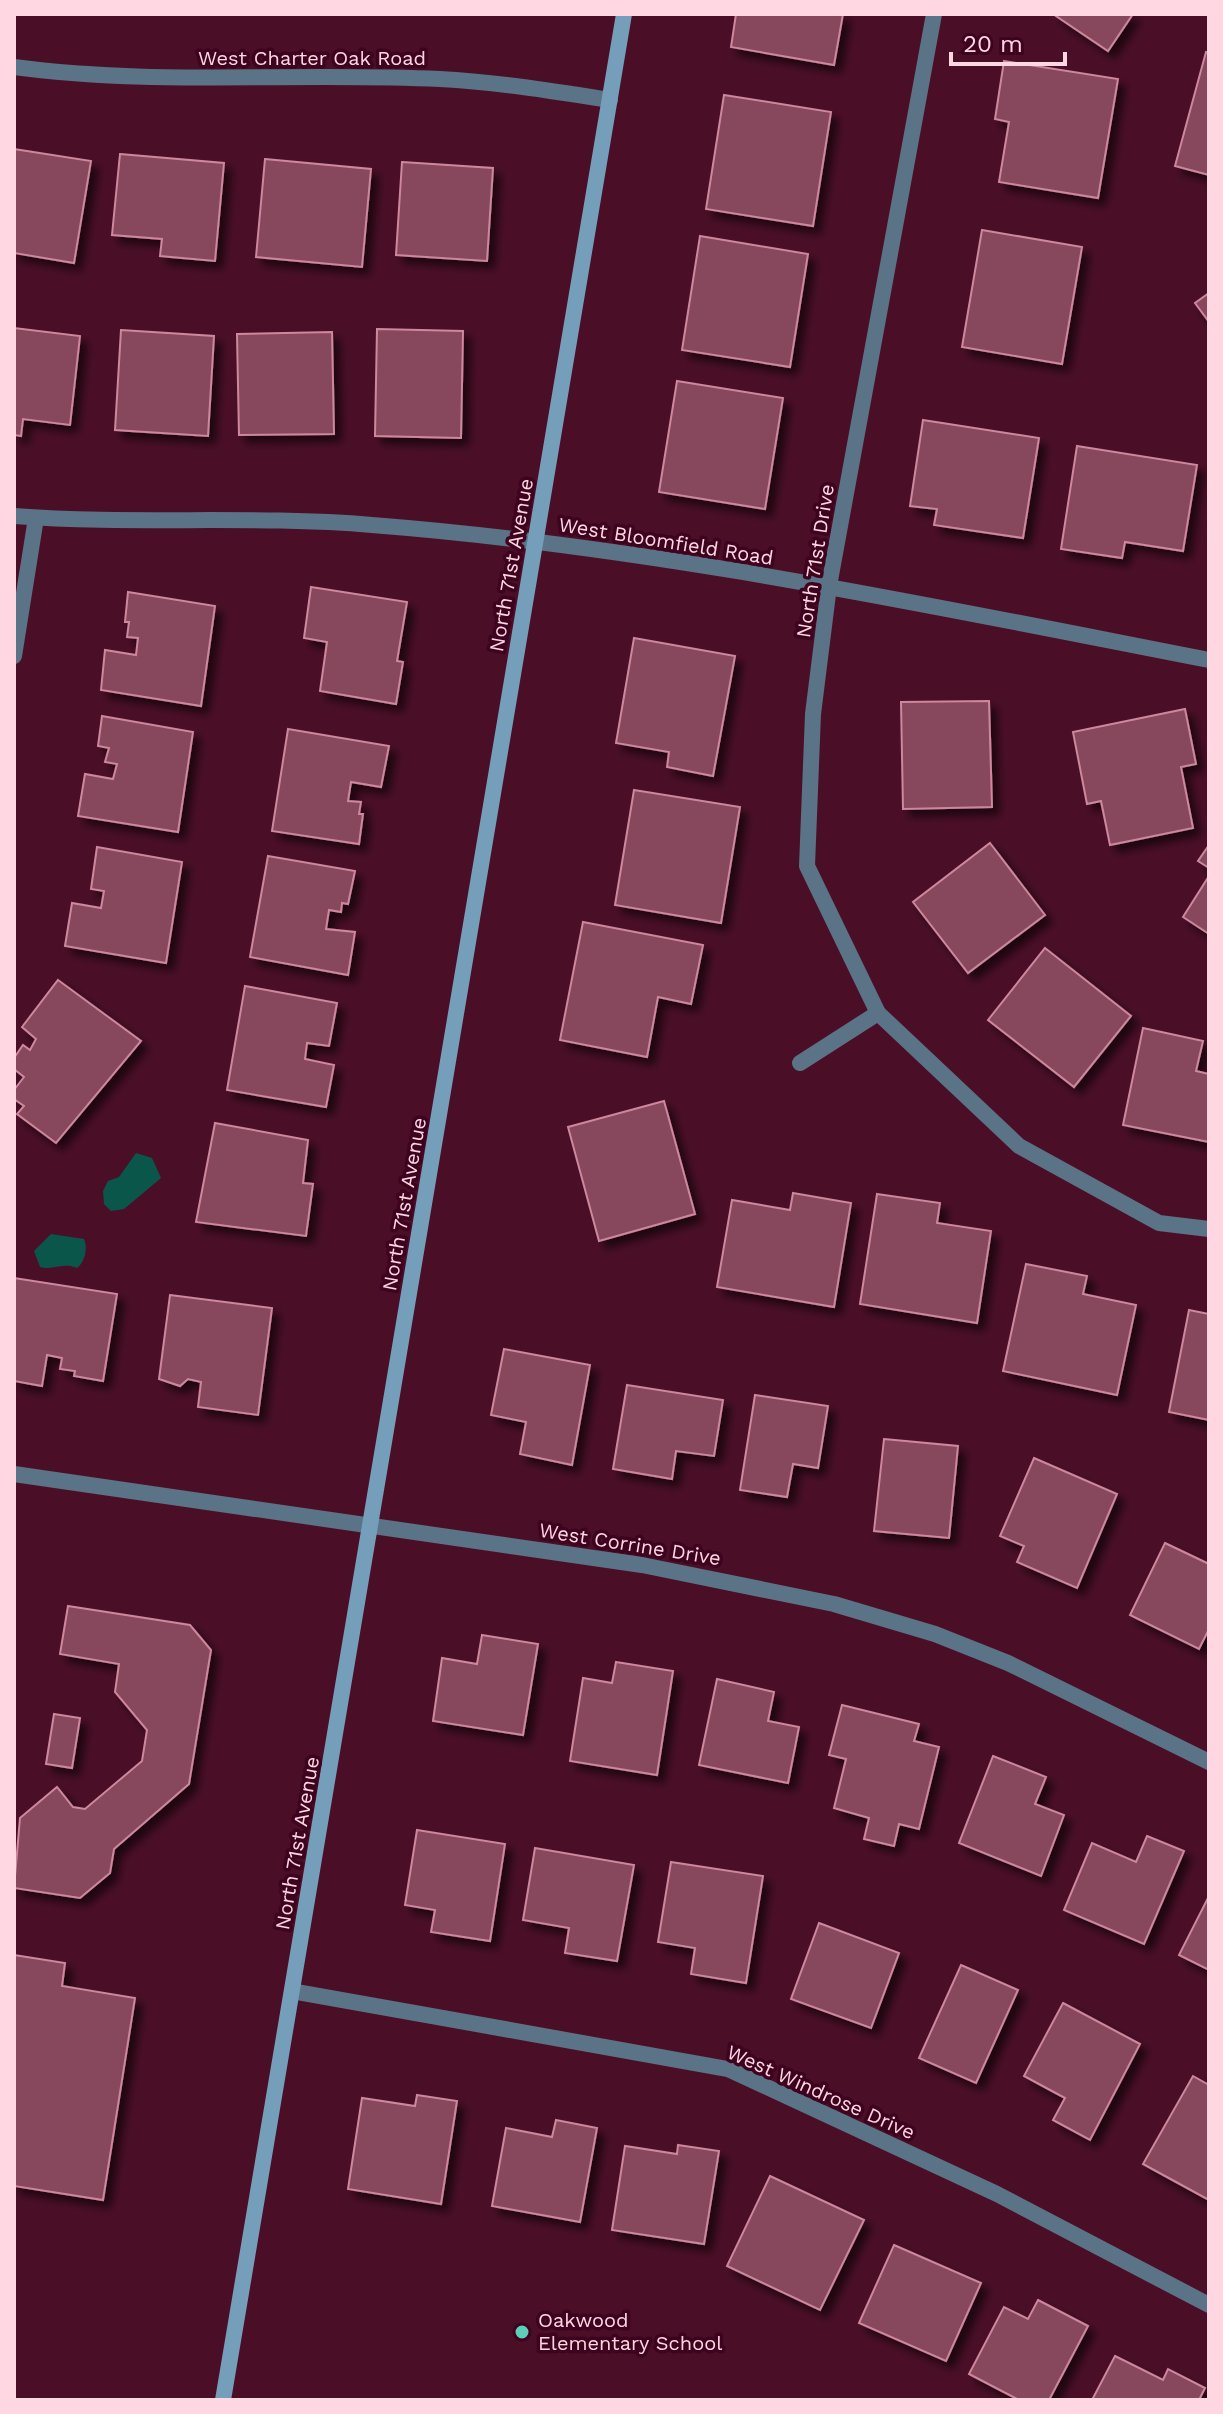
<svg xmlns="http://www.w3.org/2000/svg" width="1223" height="2414" viewBox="0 0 1223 2414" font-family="'Work Sans',sans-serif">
<defs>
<filter id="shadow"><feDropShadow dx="7" dy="7" stdDeviation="4" flood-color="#0009"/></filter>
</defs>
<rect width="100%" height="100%" fill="#4a0f27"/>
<!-- water -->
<g fill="#0b564b">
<polygon points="136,1153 152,1158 161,1178 124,1209 111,1211 104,1204 103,1191 108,1181 119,1177"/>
<path d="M51 1234 84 1239C88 1248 85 1262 77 1268 63 1262 53 1271 40 1267L34 1251Z"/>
</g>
<!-- building -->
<g fill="#87465b" stroke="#ce879d" stroke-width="2" filter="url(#shadow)">
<polygon points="736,14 843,14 834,65 731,47"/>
<polygon points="1053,14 1133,14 1108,51"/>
<polygon points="1206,52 1209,53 1209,175 1175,166"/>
<polygon points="1004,61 1118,79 1098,198 999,182 1009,122 995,119"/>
<polygon points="724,95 831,112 813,226 706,209"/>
<polygon points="14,149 91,161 74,263 14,253"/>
<polygon points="120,154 224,163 215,261 160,256 162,239 112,235"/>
<polygon points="265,159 371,169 362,267 256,257"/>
<polygon points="402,162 493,168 487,261 396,255"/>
<polygon points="982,230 1082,247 1062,364 962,347"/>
<polygon points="700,236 808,254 790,367 682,350"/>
<polygon points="1209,293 1209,322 1195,303"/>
<polygon points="14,328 80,336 70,425 23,419 21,436 14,435"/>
<polygon points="377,329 463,331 461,438 375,436"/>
<polygon points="121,330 214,336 208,436 115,430"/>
<polygon points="332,332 334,434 239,435 237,334"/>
<polygon points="677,381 783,398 765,509 659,492"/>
<polygon points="923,420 1039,438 1023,538 934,525 937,509 910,506"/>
<polygon points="1077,446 1197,465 1183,551 1125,542 1122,558 1061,549"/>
<polygon points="311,587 407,602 397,661 403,662 396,704 320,691 327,642 304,638"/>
<polygon points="128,592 215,606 201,706 101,690 105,650 136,655 138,638 127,637 129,622 125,622"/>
<polygon points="634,638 735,656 713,776 667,767 669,752 616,743"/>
<polygon points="989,701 992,807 903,809 901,702"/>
<polygon points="1185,709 1196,764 1181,767 1193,828 1110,845 1101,801 1087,804 1073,732"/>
<polygon points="102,716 193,732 178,832 78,816 85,774 113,779 117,764 105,762 109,748 98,746"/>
<polygon points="288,729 389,746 381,787 351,782 348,801 361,802 359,814 363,814 359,844 272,831"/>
<polygon points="634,790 740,807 721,923 615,905"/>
<polygon points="990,843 1045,915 968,973 913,902"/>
<polygon points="1209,845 1209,868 1198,861"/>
<polygon points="97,847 182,862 166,963 65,946 72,903 101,908 104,891 91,889"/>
<polygon points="268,856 355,871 348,904 342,903 341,912 329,910 326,929 355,932 348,975 250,957"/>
<polygon points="1209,876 1209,934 1183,917"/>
<polygon points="583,922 703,945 691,1004 658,997 647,1057 560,1040"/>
<polygon points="1045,948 1131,1016 1074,1087 988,1020"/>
<polygon points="58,980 141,1041 56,1143 17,1114 24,1106 14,1099 14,1090 24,1077 14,1069 14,1058 23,1045 30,1050 36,1039 22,1027"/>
<polygon points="245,986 337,1003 329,1046 307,1043 305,1059 334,1065 326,1107 227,1090"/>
<polygon points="1143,1028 1203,1041 1196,1071 1209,1074 1209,1142 1123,1125"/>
<polygon points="664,1101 695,1214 599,1241 568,1127"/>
<polygon points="215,1123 308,1140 303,1183 313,1184 306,1236 196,1222"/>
<polygon points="793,1193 851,1203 834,1307 717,1287 732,1200 790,1210"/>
<polygon points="877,1194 940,1203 937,1223 991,1231 977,1323 860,1304"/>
<polygon points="1026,1264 1087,1276 1083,1294 1136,1305 1117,1395 1003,1371"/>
<polygon points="14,1278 117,1294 103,1381 74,1376 75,1371 60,1369 62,1358 47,1355 42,1386 14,1381"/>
<polygon points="170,1295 272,1308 258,1415 198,1407 201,1382 188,1379 180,1386 159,1379"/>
<polygon points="1189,1310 1209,1314 1209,1420 1169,1412"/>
<polygon points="504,1349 590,1365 572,1465 520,1454 526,1422 491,1415"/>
<polygon points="627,1385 723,1400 714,1456 676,1451 672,1479 613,1469"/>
<polygon points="755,1395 828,1406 818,1468 793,1464 787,1497 740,1490"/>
<polygon points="884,1439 958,1446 949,1538 874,1531"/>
<polygon points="1034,1458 1117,1494 1077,1588 1017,1562 1024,1546 1000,1536"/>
<polygon points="1165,1543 1209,1564 1209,1629 1199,1649 1130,1615"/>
<polygon points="68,1606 190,1625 211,1650 189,1784 114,1849 110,1873 80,1898 14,1888 20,1818 57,1787 73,1807 85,1809 142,1761 147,1730 115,1692 119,1664 60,1654"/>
<polygon points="482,1635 538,1644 523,1735 433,1721 442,1658 477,1664"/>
<polygon points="616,1662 673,1671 657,1775 570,1761 583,1678 612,1683"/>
<polygon points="717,1679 774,1692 768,1721 799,1727 788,1783 699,1765"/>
<polygon points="842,1705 919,1724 914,1741 939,1747 919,1829 899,1824 894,1846 864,1839 869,1818 834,1808 846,1759 829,1755"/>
<polygon points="54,1714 80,1718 72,1768 46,1764"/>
<polygon points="993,1756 1046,1777 1035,1804 1064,1815 1041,1876 959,1843"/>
<polygon points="417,1830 505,1844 490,1941 431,1932 435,1910 405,1905"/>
<polygon points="1147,1836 1184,1851 1144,1944 1064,1910 1092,1843 1136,1862"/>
<polygon points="535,1848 634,1865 617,1961 565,1953 569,1928 523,1920"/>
<polygon points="671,1862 763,1876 746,1983 691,1974 695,1948 658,1942"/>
<polygon points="1209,1896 1209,1970 1179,1955"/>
<polygon points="819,1923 899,1953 871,2028 791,1999"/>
<polygon points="14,1955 65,1963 62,1986 135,1998 103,2200 14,2186"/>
<polygon points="961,1965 1018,1990 976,2083 919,2058"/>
<polygon points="1063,2003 1140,2044 1090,2140 1053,2120 1065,2098 1024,2076"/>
<polygon points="1193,2076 1209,2085 1209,2200 1143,2164"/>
<polygon points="417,2095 457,2101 441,2204 348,2189 362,2098 415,2106"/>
<polygon points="556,2120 597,2128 580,2222 492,2206 506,2128 552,2137"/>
<polygon points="678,2145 719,2151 704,2244 612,2230 625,2146 677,2154"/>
<polygon points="770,2176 864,2220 820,2310 727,2266"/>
<polygon points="894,2245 981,2283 946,2361 859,2323"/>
<polygon points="1038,2300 1088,2326 1049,2400 1019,2400 969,2374 1004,2307 1028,2319"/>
<polygon points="1115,2356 1163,2380 1168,2369 1205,2388 1199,2400 1092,2400"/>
</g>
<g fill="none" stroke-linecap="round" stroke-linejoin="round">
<!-- street -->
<g stroke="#5a7386" stroke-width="16">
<polyline points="934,14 829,586 813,714 807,866 878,1013 1019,1146 1159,1223 1209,1229"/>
<path d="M14 67C155 86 298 72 440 79 497 82 553 91 610 100"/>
<path d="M14 516C133 525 253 515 372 525 654 547 932 606 1209 660"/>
<polyline points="14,656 36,518"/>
<polyline points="800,1063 878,1013"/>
<polyline points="14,1474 642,1565 834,1604 935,1634 1008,1663 1209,1762"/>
<polyline points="292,1991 728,2069 997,2194 1209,2305"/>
</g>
<!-- secondary -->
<polyline stroke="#759ebb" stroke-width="16" points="223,2400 624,14"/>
</g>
<!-- markers -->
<circle fill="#5cceba" stroke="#3e031e" stroke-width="3" cx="522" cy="2332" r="8"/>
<g text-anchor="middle" stroke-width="7" stroke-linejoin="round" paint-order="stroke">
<!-- street labels -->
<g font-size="20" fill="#fed7e2" stroke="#3e031e">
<text x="312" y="65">West Charter Oak Road</text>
<text transform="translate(666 541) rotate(9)" y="7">West Bloomfield Road</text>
<text transform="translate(815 561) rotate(-81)" y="7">North 71st Drive</text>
<text transform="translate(511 565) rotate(-80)" y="7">North 71st Avenue</text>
<text transform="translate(404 1204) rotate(-80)" y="7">North 71st Avenue</text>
<text transform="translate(630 1544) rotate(9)" y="7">West Corrine Drive</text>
<text transform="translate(297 1843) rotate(-80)" y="7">North 71st Avenue</text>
<text transform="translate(821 2092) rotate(24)" y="7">West Windrose Drive</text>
</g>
<!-- poi labels -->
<g font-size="20" fill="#fed7e2" stroke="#3e031e" text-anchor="start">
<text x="538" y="2327">Oakwood<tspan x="538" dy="23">Elementary School</tspan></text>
</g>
</g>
<!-- border -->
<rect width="1223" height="2414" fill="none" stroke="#fed7e2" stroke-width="32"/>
<!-- scale -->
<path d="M951 52v12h114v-12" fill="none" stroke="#fed7e2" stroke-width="4"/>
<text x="963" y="52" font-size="24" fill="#fed7e2" stroke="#3e031e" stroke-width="6" paint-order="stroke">20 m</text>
</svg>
